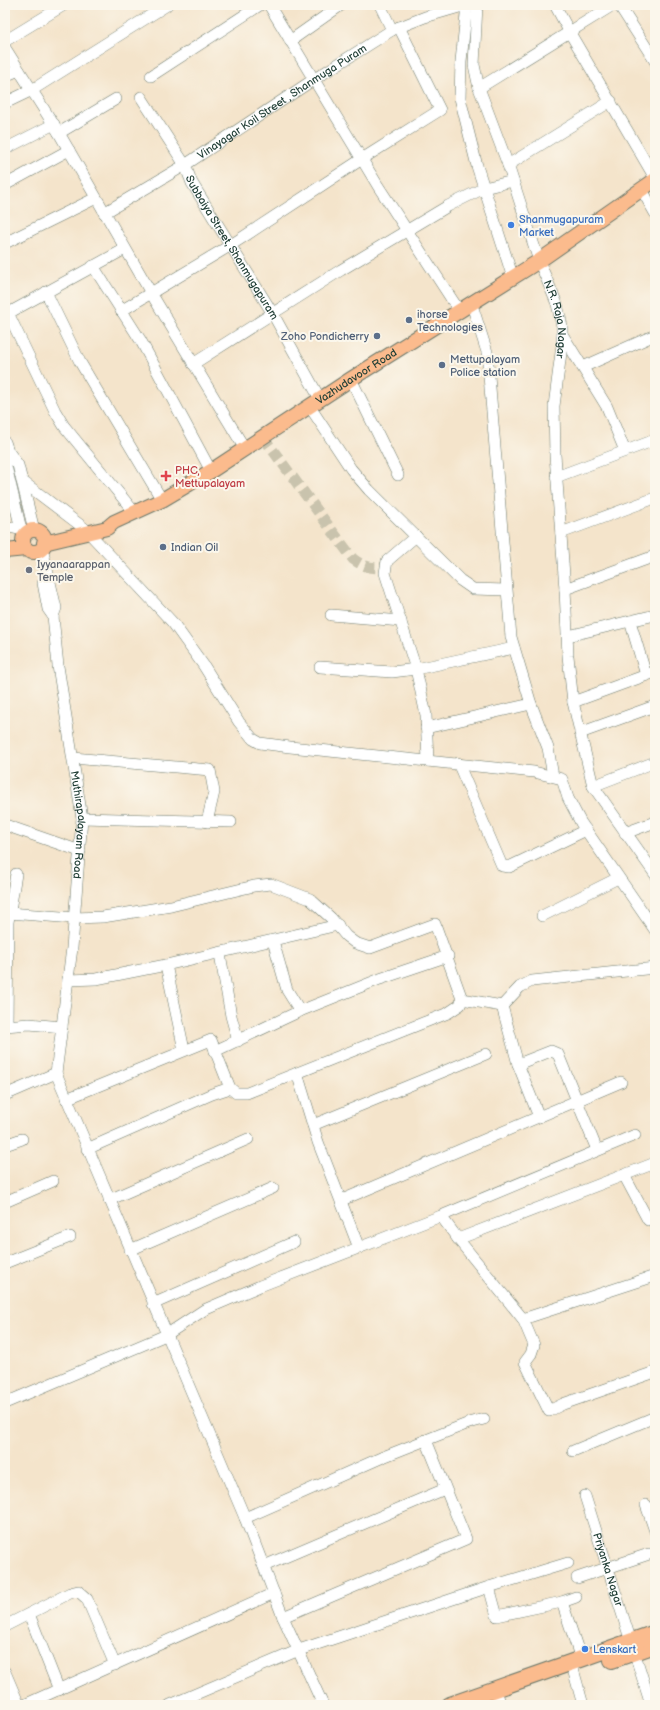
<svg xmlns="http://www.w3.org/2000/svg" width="660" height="1710" viewBox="0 0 660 1710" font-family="'Balsamiq Sans',sans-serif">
<rect width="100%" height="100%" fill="#fbf7ec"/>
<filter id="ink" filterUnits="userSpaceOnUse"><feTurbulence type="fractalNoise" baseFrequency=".025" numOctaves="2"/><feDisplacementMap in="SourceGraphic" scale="8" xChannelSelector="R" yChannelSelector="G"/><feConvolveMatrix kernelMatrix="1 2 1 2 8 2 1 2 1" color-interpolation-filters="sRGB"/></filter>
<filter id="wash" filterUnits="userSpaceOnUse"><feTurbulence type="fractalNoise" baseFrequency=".012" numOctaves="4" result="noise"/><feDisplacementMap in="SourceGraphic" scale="16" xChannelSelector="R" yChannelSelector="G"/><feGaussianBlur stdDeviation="0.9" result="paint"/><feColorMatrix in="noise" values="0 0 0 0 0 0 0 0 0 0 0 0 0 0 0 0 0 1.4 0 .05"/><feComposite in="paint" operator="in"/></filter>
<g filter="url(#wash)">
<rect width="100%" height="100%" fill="#f4e4cb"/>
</g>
<g filter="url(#ink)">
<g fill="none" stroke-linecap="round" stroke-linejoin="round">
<!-- minor-tunnel -->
<path stroke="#c9c3ad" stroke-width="11" stroke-dasharray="11 5.5" stroke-linecap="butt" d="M263 437 353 559C364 567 371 569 385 567"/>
<!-- minor casing -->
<g stroke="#6a7769" stroke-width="12">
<g id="minor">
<polyline points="269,5 378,186 460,312"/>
<polyline points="380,5 392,30"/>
<polyline points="467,5 461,61 460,98 477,166 513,278"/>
<path id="s1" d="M477 5 474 65 479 88 508 165 539 261 557 304 562 326V345L554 406 555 455 565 589 568 656 573 702 593 786 655 874"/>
<polyline points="555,5 570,33 655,178"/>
<polyline points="619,5 655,61"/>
<polyline points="5,41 64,5"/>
<polyline points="290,41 341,5"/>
<polyline points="5,48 59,133 151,293 245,449"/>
<polyline points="5,76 19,70"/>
<polyline points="151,76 260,5"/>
<polyline points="479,88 613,5"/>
<path id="s2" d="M141 97 185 165 192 183 273 314 320 399"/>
<polyline points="5,103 32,90 167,5"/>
<polyline points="59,133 116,99"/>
<polyline points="5,149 54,124"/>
<polyline points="508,165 611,101"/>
<polyline points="5,185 69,150"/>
<polyline points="642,190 655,213"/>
<path id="s3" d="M104 213 185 165 313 80 392 30 425 17 466 5"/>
<polyline points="5,243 96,198"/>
<polyline points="93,266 141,341 211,471"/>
<polyline points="46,292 80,362 162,500"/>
<polyline points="472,305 487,352 511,637 531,704 548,748 553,776"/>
<polyline points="121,311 231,245 362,159 440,110 399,27"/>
<polyline points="8,313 55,411 64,426 135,513"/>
<polyline points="5,315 125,249"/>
<polyline points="562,334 607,407 625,451"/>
<polyline points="193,364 341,270 448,206 484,188 513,181"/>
<polyline points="583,367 655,335"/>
<polyline points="351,379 398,475"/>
<polyline points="310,407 351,469 369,490 460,580 473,589 506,590"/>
<polyline points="5,442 8,451 18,465 34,530"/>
<polyline points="8,451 6,466 20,525 25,535"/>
<polyline points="556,477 655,440"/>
<polyline points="22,481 84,528"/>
<polyline points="5,526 22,530"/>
<polyline points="561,533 655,498"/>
<polyline points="90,534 173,623 204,666 239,722 253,739 260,743 290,747 534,772 562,779 568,798 581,823 655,930"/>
<polyline points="416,536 387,561 385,573 416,669 426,715 428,761"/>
<path id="s4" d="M42 548 56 608 53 616 58 666 82 818 72 948 56 1073 245 1518 283 1617 323 1705"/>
<polyline points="43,583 48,609 53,616"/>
<polyline points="565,589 655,556"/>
<polyline points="331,615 401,621"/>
<polyline points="630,621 646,675"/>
<polyline points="568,636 655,615"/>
<polyline points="320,667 392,672 416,669 514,648"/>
<polyline points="573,702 655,672"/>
<polyline points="426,728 531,704"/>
<polyline points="580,733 655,706"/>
<polyline points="73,758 210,770 214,792 207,822"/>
<polyline points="458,763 502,866 509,867 586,830"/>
<polyline points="593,786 655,762"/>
<polyline points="82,818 231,822"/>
<polyline points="5,825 80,851"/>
<polyline points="625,833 655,822"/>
<polyline points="9,913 74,918 103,917 171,906 254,886 271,884 310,899 331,918 346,936 355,943 370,948 435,924 462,999 460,1005 448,1013 247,1093 236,1093 230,1088 211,1040 66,1099"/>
<polyline points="542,916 618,878"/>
<polyline points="273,941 287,990 300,1011"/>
<polyline points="220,954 231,1016 238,1041"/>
<polyline points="166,965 184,1050"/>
<polyline points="68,980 96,979 166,965 338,925"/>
<polyline points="462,999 502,1006"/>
<polyline points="502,1006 520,987 532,981 655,968"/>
<polyline points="502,1006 518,1064 539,1117"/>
<polyline points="7,1025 8,922 16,874"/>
<polyline points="5,1026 29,1024 62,1027"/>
<polyline points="215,1051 300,1011 380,979 448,956"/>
<polyline points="518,1064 551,1051 558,1054 597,1150"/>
<polyline points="297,1073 318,1142 359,1248"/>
<polyline points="5,1095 56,1073"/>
<polyline points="313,1125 486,1054"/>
<polyline points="5,1145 22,1139"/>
<polyline points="87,1149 212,1094 230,1088"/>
<polyline points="624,1175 648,1220 655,1217"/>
<polyline points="109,1200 248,1139"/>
<polyline points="342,1200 621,1082"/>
<polyline points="5,1202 53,1181"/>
<polyline points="441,1216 458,1239 523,1319 534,1345 531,1354 525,1362 549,1411 563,1404 655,1372"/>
<polyline points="458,1239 655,1163"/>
<polyline points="130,1250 273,1188"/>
<polyline points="5,1263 70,1237"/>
<polyline points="153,1304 294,1242"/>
<polyline points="523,1319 655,1276"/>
<polyline points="5,1403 166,1335 204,1310 260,1286 441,1216 635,1135"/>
<polyline points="573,1451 655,1417"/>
<path id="s5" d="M585 1496 651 1705"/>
<polyline points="646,1505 655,1531"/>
<polyline points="245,1518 383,1457 469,1423 484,1419"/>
<polyline points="264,1566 445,1489"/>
<polyline points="577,1578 649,1554"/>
<polyline points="489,1587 497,1616 562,1602 576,1597"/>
<polyline points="562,1602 581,1659"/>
<polyline points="29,1614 59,1690"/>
<polyline points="283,1617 466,1539 426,1440"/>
<polyline points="5,1626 70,1593 78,1591 87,1599 115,1665"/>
<polyline points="571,1662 583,1705"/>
<polyline points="5,1672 19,1705"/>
<polyline points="495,1688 501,1705"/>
<polyline points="24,1705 274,1593"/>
<polyline points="170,1705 299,1650 489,1587 568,1563"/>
</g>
</g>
<!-- major casing -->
<g stroke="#6a7769" stroke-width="16">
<g id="major">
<circle cx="34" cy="541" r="11"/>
<path id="s6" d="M44 543 107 528 114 522 162 500 211 471 351 379 539 261 655 180"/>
<polyline points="5,551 26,549"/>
</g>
</g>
<!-- highway casing -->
<g stroke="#6a7769" stroke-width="18">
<g id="highway">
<polyline points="612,1660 655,1645"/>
<polyline points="450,1705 655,1633"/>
</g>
</g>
<!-- minor -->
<use href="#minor" stroke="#fff" stroke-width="11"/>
<!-- major -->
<use href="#major" stroke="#fbbb8d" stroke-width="14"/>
<!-- highway -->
<use href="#highway" stroke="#fbbb8d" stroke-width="16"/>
</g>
</g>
<!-- markers -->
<g fill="#3f7fe0" stroke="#fbf7ec" stroke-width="1.5">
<circle cx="511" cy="225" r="4"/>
<circle cx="585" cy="1649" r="4"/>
</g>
<g fill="#5c6f8a" stroke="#fbf7ec" stroke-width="1.5">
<circle cx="409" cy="320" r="4"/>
<circle cx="377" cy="336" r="4"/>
<circle cx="442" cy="365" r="4"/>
<circle cx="163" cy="547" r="4"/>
</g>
<path fill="#e0444e" stroke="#fbf7ec" stroke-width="1.5" d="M164 470h4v4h4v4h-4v4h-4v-4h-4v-4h4z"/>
<circle fill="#6b7280" stroke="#fbf7ec" stroke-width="1.5" cx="29" cy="570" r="4"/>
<g text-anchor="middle" stroke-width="4" stroke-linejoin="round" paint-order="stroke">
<!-- street labels -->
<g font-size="11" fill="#1f3d34" stroke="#fbf7ec">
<text dy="4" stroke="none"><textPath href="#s3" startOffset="210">Vinayagar Koil Street , Shanmuga Puram</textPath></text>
<text dy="4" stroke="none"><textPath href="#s2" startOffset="176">Subbaiya Street, Shanmugapuram</textPath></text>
<text dy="4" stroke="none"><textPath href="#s1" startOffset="328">N.R. Raja Nagar</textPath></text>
<text dy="4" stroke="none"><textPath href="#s6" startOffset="357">Vazhudavoor Road</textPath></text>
<text dy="4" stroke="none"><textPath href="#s4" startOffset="281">Muthirapalayam Road</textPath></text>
<text dy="4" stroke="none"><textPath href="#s5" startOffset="77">Priyanka Nagar</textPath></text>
</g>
<!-- shop labels -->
<g font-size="11" fill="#366cbe" stroke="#fbf7ec" text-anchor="start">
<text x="519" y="223">Shanmugapuram<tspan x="519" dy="13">Market</tspan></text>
<text x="593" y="1653">Lenskart</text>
</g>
<!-- service labels -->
<g font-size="11" fill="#4e5e75" stroke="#fbf7ec" text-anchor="start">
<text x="417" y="318">ihorse<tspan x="417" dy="13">Technologies</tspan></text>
<text x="369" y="340" text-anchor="end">Zoho Pondicherry</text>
<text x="450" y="363">Mettupalayam<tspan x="450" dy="13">Police station</tspan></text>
<text x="171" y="551">Indian Oil</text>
</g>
<!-- health labels -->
<g font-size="11" fill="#be3a42" stroke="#fbf7ec" text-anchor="start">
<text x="175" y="474">PHC,<tspan x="175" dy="13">Mettupalayam</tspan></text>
</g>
<!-- worship labels -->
<g font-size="11" fill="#5b616d" stroke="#fbf7ec" text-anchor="start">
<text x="37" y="568">Iyyanaarappan<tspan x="37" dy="13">Temple</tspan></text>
</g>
</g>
<!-- margin -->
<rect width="660" height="1710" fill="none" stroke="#fbf7ec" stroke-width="20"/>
</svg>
